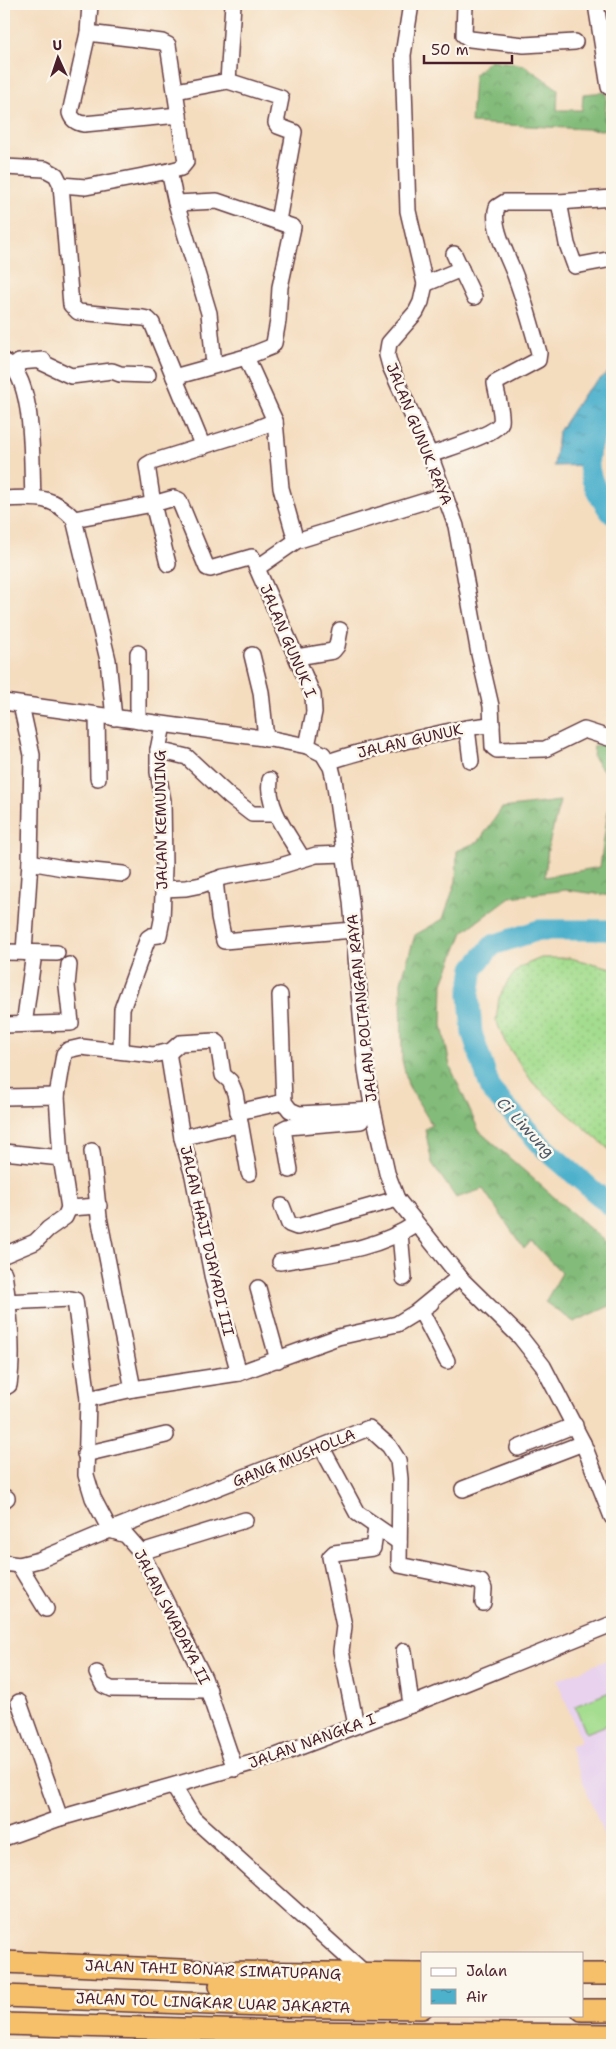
<svg xmlns="http://www.w3.org/2000/svg" width="616" height="2049" viewBox="0 0 616 2049" font-family="'Shantell Sans',sans-serif">
<defs>
<pattern id="grass-dots" width="8" height="8" patternUnits="userSpaceOnUse" patternTransform="scale(1.25)"><rect width="8" height="8" fill="#a4dd8f"/><path d="M2 2h.1M6 6h.1" fill="none" stroke="#8fbd7c" stroke-width="1.8" stroke-linecap="round"/></pattern>
<pattern id="forest-crowns" width="20" height="18" patternUnits="userSpaceOnUse" patternTransform="scale(1.25)"><rect width="20" height="18" fill="#83bc7a"/><path d="M2 6a3 3 0 1 1 6 0M12 15a3 3 0 1 1 6 0" fill="none" stroke="#6d9864"/></pattern>
<pattern id="water-ripples" width="26" height="14" patternUnits="userSpaceOnUse" patternTransform="scale(1.25)"><rect width="26" height="14" fill="#4db1cc"/><path d="M2 4q2-2 4 0t4 0M15 11q2-2 4 0t4 0" fill="none" stroke="#428fa6"/></pattern>
</defs>
<rect width="100%" height="100%" fill="#fbf7ec"/>
<filter id="ink" filterUnits="userSpaceOnUse"><feTurbulence type="fractalNoise" baseFrequency=".02" numOctaves="2"/><feDisplacementMap in="SourceGraphic" scale="10" xChannelSelector="R" yChannelSelector="G"/><feConvolveMatrix kernelMatrix="1 2 1 2 8 2 1 2 1" color-interpolation-filters="sRGB"/></filter>
<filter id="wash" filterUnits="userSpaceOnUse"><feTurbulence type="fractalNoise" baseFrequency=".0096" numOctaves="4" result="noise"/><feDisplacementMap in="SourceGraphic" scale="20" xChannelSelector="R" yChannelSelector="G"/><feGaussianBlur stdDeviation="1.12" result="paint"/><feColorMatrix in="noise" values="0 0 0 0 0 0 0 0 0 0 0 0 0 0 0 0 0 1.4 0 .05"/><feComposite in="paint" operator="in"/></filter>
<g filter="url(#wash)">
<rect width="100%" height="100%" fill="#f4dcbe"/>
<!-- built -->
<polygon fill="#e8d2ee" points="612,1658 612,1839 606,1841 569,1746 581,1741 557,1680"/>
<!-- grass -->
<polygon fill="url(#grass-dots)" stroke="#777e5d" points="541,958 570,958 612,968 612,1152 533,1083 505,1042 496,1020 499,998 508,981 520,967"/>
<!-- forest -->
<g fill="url(#forest-crowns)" stroke="#666e52">
<polygon points="490,60 524,65 558,89 557,110 582,110 583,94 607,92 604,130 471,123 474,75"/>
<polygon points="609,743 612,744 612,896 566,890 510,897 463,932 443,983 442,1025 450,1066 479,1131 612,1248 612,1305 574,1322 545,1302 562,1273 531,1241 524,1249 483,1189 456,1198 432,1163 425,1129 432,1125 408,1085 402,1060 401,982 415,935 443,919 456,881 457,851 479,841 502,808 560,801 548,848 545,877 600,867 612,782 593,757 594,746"/>
</g>
<!-- pitch -->
<polygon fill="#a4dd8f" stroke="#777e5d" points="612,1691 612,1723 586,1733 575,1706"/>
<!-- water -->
<polygon fill="url(#water-ripples)" stroke="#4c687c" points="612,369 612,423 601,445 597,465 554,466 558,433 585,392"/>
<g fill="none" stroke-linecap="round" stroke-linejoin="round">
<!-- river -->
<g stroke="#4db1cc" stroke-width="21">
<path d="M612 413C577 446 585 480 612 514"/>
<polyline points="612,930 539,930 493,945 473,968 469,995 472,1033 491,1090 544,1148 612,1207"/>
</g>
</g>
</g>
<g filter="url(#ink)">
<g fill="none" stroke-linecap="round" stroke-linejoin="round">
<!-- minor casing -->
<g stroke="#643b41" stroke-width="18">
<g id="minor">
<path d="M90 4 88 33 70 113C72 120 77 123 84 124L179 115"/>
<polyline points="411,4 403,55 408,211 425,284 421,302 416,312 389,343 387,355 390,366 430,455 456,526 479,654 491,706 493,747 497,750 545,749 584,730 612,739"/>
<polyline points="465,4 464,35 470,39 524,45 575,42"/>
<polyline points="596,4 609,87"/>
<polyline points="228,81 281,98 276,123 278,126 294,132 278,221"/>
<polyline points="176,91 228,81 233,4"/>
<polyline points="4,167 45,169 56,175 61,185 71,305 78,312 143,318 148,319 152,323 203,447"/>
<polyline points="169,171 176,203 209,313 214,365"/>
<polyline points="61,185 86,187 169,171 181,168 186,162 168,45 162,42 88,33"/>
<polyline points="559,202 567,244 575,266 612,259"/>
<polyline points="176,203 217,201 293,227 280,287 278,321 274,343 271,347 246,357"/>
<polyline points="454,254 474,297"/>
<polyline points="425,284 461,269"/>
<path d="M4 361C36 375 31 466 33 498"/>
<polyline points="16,370 19,362 43,360 43,363 71,376 112,371 120,374 148,375"/>
<polyline points="174,377 246,357 275,421 281,488 296,541"/>
<path d="M430 455C445 449 496 435 501 422 503 413 496 392 495 383L538 360 539 353C532 328 525 302 516 278 510 260 490 226 497 207L505 202H559L612 198"/>
<path d="M4 499C35 498 51 494 74 519L108 660 114 718"/>
<polyline points="74,519 153,504 174,498 179,500 207,568 210,569 252,557 313,695 314,712 307,746"/>
<polyline points="168,564 153,504 147,465 152,462 248,432 275,421"/>
<polyline points="257,568 296,541 445,495"/>
<polyline points="252,655 261,692 266,739"/>
<polyline points="297,657 333,651 337,646 340,630"/>
<polyline points="4,702 277,740 307,746 323,754 331,767 334,779 351,901 366,1070 373,1110 387,1173 397,1199 463,1281 521,1338 543,1366 583,1443 612,1517"/>
<polyline points="21,705 32,755 30,862 24,952"/>
<polyline points="97,715 98,778"/>
<polyline points="138,721 138,653"/>
<polyline points="467,728 471,761"/>
<polyline points="158,750 187,757 230,797 252,814 276,814"/>
<path d="M328 762C359 751 392 744 424 737 447 732 469 726 492 725"/>
<path d="M270 780C266 808 289 835 302 858"/>
<polyline points="30,862 63,868 123,874"/>
<polyline points="215,880 219,917 224,941 353,930"/>
<polyline points="162,889 186,888 201,885 223,877 274,868 316,855 345,854"/>
<polyline points="4,952 57,953"/>
<polyline points="280,995 284,1102 290,1110 299,1114 373,1110"/>
<polyline points="25,1018 34,953"/>
<polyline points="4,1025 71,1023 67,986 69,965"/>
<polyline points="121,1051 122,1009 148,938 151,936 159,935 162,920 164,867 163,801 158,772 158,750 163,725"/>
<polyline points="168,1052 182,1138 193,1176 213,1280 239,1373"/>
<polyline points="57,1096 64,1054 68,1050 81,1047 153,1055 171,1051 180,1043 215,1041 218,1043 223,1075 230,1081 235,1093 249,1173"/>
<polyline points="4,1097 57,1096 61,1158 69,1208 99,1206"/>
<polyline points="238,1112 284,1102"/>
<polyline points="182,1138 216,1129 240,1125"/>
<polyline points="92,1151 99,1217 133,1389"/>
<polyline points="4,1152 61,1158"/>
<polyline points="290,1170 283,1129 287,1127 361,1121"/>
<polyline points="282,1206 289,1224 297,1227 397,1199"/>
<polyline points="400,1233 404,1278"/>
<polyline points="4,1255 35,1242 48,1229 65,1217 69,1208"/>
<path d="M280 1262C326 1254 375 1251 415 1224"/>
<path d="M4 1273C9 1308 14 1350 9 1385L4 1388"/>
<polyline points="258,1288 278,1360"/>
<polyline points="4,1302 71,1299 75,1300 88,1399 86,1475 93,1498 110,1530 369,1428 389,1446 398,1460 400,1479 399,1565 481,1582 484,1589 483,1603"/>
<polyline points="431,1303 425,1307 422,1313 447,1361"/>
<polyline points="88,1399 133,1389 239,1373 338,1337 397,1324 415,1313 459,1277"/>
<polyline points="322,1448 357,1513 399,1542"/>
<polyline points="518,1448 575,1425"/>
<polyline points="85,1454 166,1435"/>
<polyline points="463,1489 583,1443"/>
<polyline points="4,1500 7,1498"/>
<polyline points="141,1552 245,1520"/>
<polyline points="4,1563 19,1565 39,1560 110,1530 126,1535 141,1552 204,1678 235,1769"/>
<polyline points="19,1565 46,1609"/>
<polyline points="404,1651 411,1705"/>
<polyline points="97,1673 103,1685 111,1689 209,1690"/>
<polyline points="19,1702 60,1818"/>
<polyline points="356,1725 341,1651 344,1626 330,1557 334,1553 373,1548 376,1528"/>
<polyline points="174,1787 193,1818 366,1974"/>
<polyline points="4,1838 60,1818 276,1756 411,1705 612,1624"/>
</g>
</g>
<!-- highway casing -->
<g stroke="#643b41" stroke-width="24">
<g id="highway">
<polyline points="4,1962 225,1972 422,1974"/>
<polyline points="582,1974 612,1974"/>
<polyline points="220,1986 408,1991 422,1993"/>
<polyline points="4,1996 263,2006 422,2008"/>
<polyline points="582,2010 612,2010"/>
<polyline points="4,2024 286,2032 612,2035"/>
</g>
</g>
<!-- minor -->
<use href="#minor" stroke="#fff" stroke-width="15"/>
<!-- highway -->
<use href="#highway" stroke="#f6c06b" stroke-width="21"/>
</g>
</g>
<g text-anchor="middle" stroke-width="5" stroke-linejoin="round" paint-order="stroke">
<!-- street labels -->
<g font-size="15" fill="#4a1f2b" stroke="#fbf7ec">
<text transform="translate(419 434) rotate(68)" y="5">JALAN GUNUK RAYA</text>
<text transform="translate(288 641) rotate(67)" y="5">JALAN GUNUK I</text>
<text transform="translate(410 741) rotate(-13)" y="5">JALAN GUNUK</text>
<text transform="translate(161 820) rotate(-91)" y="5">JALAN KEMUNING</text>
<text transform="translate(362 1008) rotate(-96)" y="5">JALAN POLTANGAN RAYA</text>
<text transform="translate(207 1241) rotate(77)" y="5">JALAN HAJI DJAYADI III</text>
<text transform="translate(294 1458) rotate(-22)" y="5">GANG MUSHOLLA</text>
<text transform="translate(172 1617) rotate(63)" y="5">JALAN SWADAYA II</text>
<text transform="translate(312 1741) rotate(-20)" y="5">JALAN NANGKA I</text>
<text transform="translate(213 1970) rotate(2)" y="5">JALAN TAHI BONAR SIMATUPANG</text>
<text transform="translate(213 2003) rotate(2)" y="5">JALAN TOL LINGKAR LUAR JAKARTA</text>
</g>
<!-- water labels -->
<g font-size="16" font-style="italic" fill="#4b596b" stroke="#fbf7ec">
<text transform="translate(526 1127) rotate(47)" y="6">Ci Liwung</text>
</g>
</g>
<!-- margin -->
<rect width="616" height="2049" fill="none" stroke="#fbf7ec" stroke-width="20"/>
<!-- legend -->
<rect x="421" y="1952" width="162" height="65" fill="#fbf7ec" stroke="#b4a19f"/>
<rect x="431" y="1968" width="25" height="8" fill="#ffffff" stroke="#b4a19f"/>
<text x="466" y="1976" font-size="15" fill="#4a1f2b">Jalan</text>
<rect x="431" y="1989" width="25" height="15" fill="url(#water-ripples)" stroke="#b4a19f"/>
<text x="466" y="2002" font-size="15" fill="#4a1f2b">Air</text>
<!-- north arrow -->
<g transform="translate(58 58) rotate(357)" stroke="#fbf7ec" stroke-width="4" paint-order="stroke">
<path d="M0-4L9 19L0 12L-9 19Z" fill="#4a1f2b"/>
<text y="-8" font-size="14" font-weight="bold" text-anchor="middle" fill="#4a1f2b">U</text>
</g>
<!-- scale -->
<path d="M424 55v8h88v-8" fill="none" stroke="#4a1f2b" stroke-width="2.5"/>
<text x="431" y="55" font-size="15" fill="#4a1f2b" stroke="#fbf7ec" stroke-width="4" paint-order="stroke">50 m</text>
</svg>
